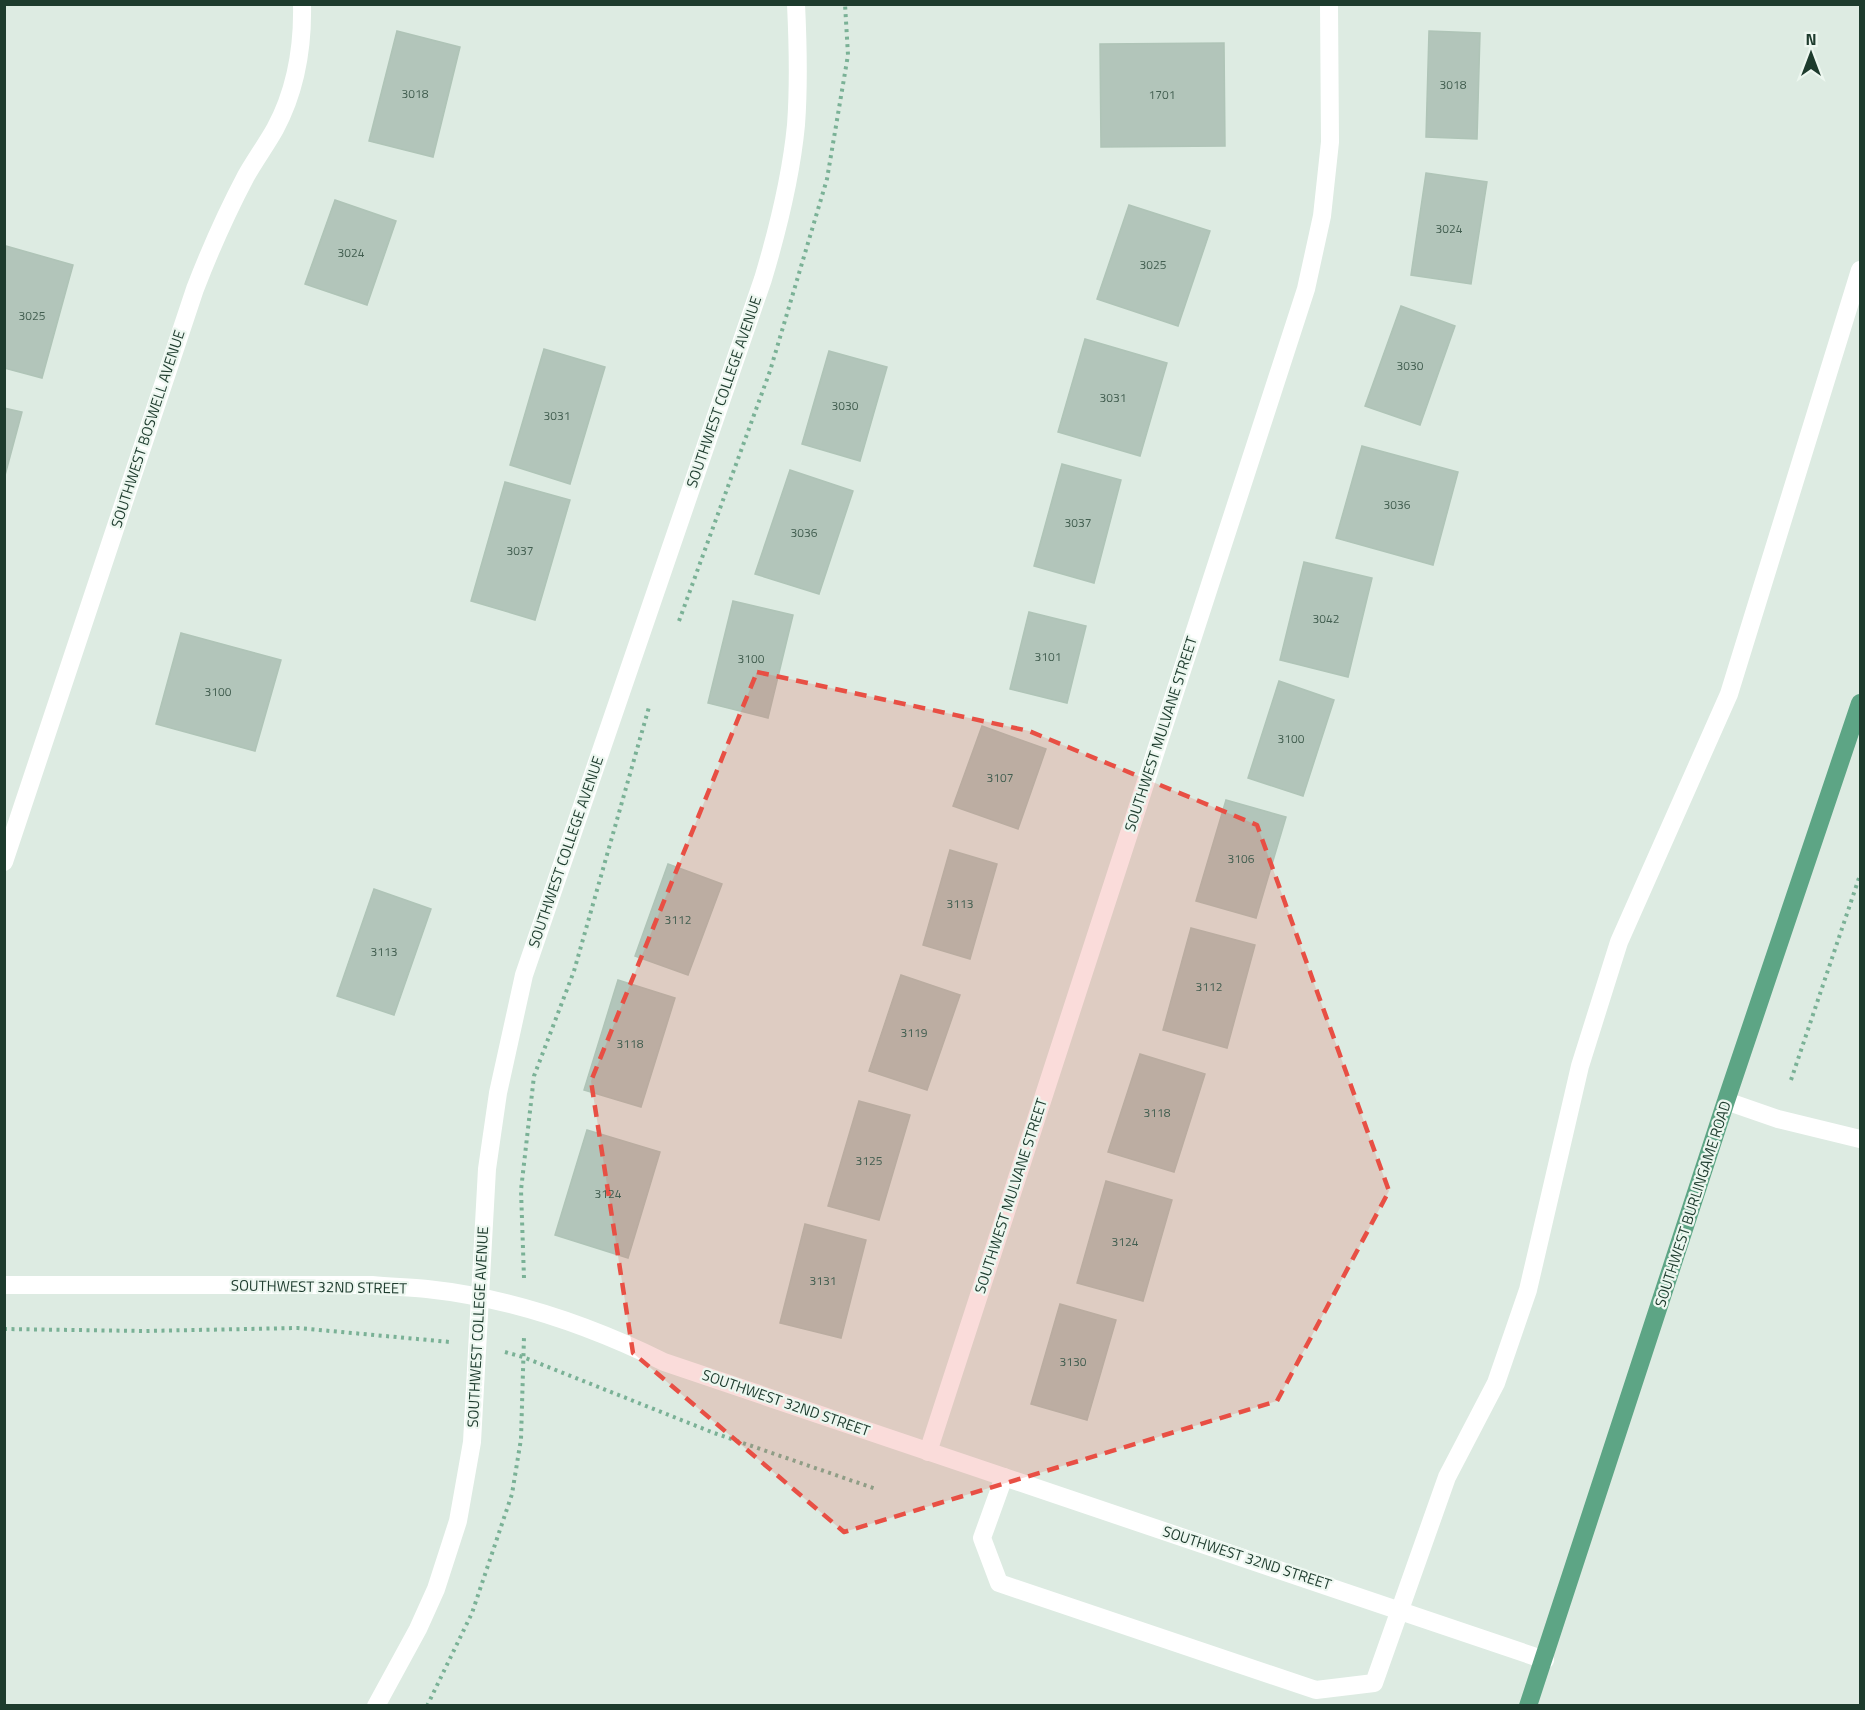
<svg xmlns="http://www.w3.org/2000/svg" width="1865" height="1710" viewBox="0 0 1865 1710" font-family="'Titillium Web',sans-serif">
<rect width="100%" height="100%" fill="#ddebe2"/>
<!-- building -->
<g fill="#b2c5ba" stroke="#afc4b7" stroke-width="1.5">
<polygon points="397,31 460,47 433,157 369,141"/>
<polygon points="1429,31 1480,33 1477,139 1426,137"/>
<polygon points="1224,43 1225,146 1101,147 1100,44"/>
<polygon points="1426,173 1487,182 1471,284 1411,275"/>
<polygon points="335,200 396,221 367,305 305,284"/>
<polygon points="1129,205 1210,231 1178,326 1097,299"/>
<polygon points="6,246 73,265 42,378 4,368"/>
<polygon points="1401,306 1455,326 1420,425 1365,406"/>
<polygon points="1085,339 1167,363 1140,456 1058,432"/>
<polygon points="544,349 605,367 570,484 510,465"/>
<polygon points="829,351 887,367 860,461 802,444"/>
<polygon points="4,408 22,412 4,479"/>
<polygon points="1362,446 1458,472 1433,565 1336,538"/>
<polygon points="1062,464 1121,480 1094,583 1034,566"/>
<polygon points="790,470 853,491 819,594 755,574"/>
<polygon points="505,482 570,500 535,620 471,601"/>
<polygon points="1304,562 1372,578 1348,677 1280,660"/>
<polygon points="733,601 793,615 768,718 708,703"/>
<polygon points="1029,612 1086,626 1067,703 1010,689"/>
<polygon points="181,633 281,660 255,751 156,724"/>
<polygon points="1279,681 1334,700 1303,796 1248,778"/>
<polygon points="982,726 1046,749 1018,829 953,806"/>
<polygon points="1226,800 1286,817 1256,918 1196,901"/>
<polygon points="950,850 997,864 970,959 923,945"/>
<polygon points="668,864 722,884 688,975 635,956"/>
<polygon points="374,889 431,909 394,1015 337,996"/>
<polygon points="1191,928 1255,945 1227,1048 1163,1030"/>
<polygon points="901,975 960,995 927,1090 869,1071"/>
<polygon points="618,980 675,998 641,1107 584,1090"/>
<polygon points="1140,1054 1205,1074 1174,1172 1108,1152"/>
<polygon points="859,1101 910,1115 879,1220 828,1206"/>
<polygon points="587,1130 660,1152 628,1258 555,1235"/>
<polygon points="1106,1181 1172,1200 1143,1301 1077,1283"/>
<polygon points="805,1224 866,1240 841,1338 780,1323"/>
<polygon points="1060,1304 1116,1320 1087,1420 1031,1404"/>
</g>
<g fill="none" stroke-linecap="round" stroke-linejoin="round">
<!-- path -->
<g stroke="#7ab196" stroke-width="4" stroke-dasharray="3 4.5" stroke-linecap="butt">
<polyline points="679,621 770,371 827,179 848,55 845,4"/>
<polyline points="1791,1080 1860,875"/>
<polyline points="524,1278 521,1190 534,1076 574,971 649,707"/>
<polyline points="4,1329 144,1331 298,1328 450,1342"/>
<polyline points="505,1352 523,1357 714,1433 876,1489"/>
<polyline points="427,1706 472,1613 512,1494 521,1439 524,1337"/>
</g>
<!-- minor -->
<g stroke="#fff" stroke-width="18">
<path d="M4 862 195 289C210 250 227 212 246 176 255 160 266 145 275 129 296 90 303 48 302 4"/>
<polyline points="1726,1101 1778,1119 1860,1139"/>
<path d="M4 1285H372C390 1287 409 1287 427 1289 511 1298 589 1325 664 1362L1545 1660"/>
<polyline points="928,1452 1306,289 1322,216 1330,142 1329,4"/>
<polyline points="1004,1477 982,1538 999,1583 1316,1690 1374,1683 1447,1477 1496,1383 1528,1290 1580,1066 1619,942 1729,694 1860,270"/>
<path d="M376 1706 418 1629 436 1589 458 1521 472 1442 487 1169 498 1093 524 975 763 279C778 229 791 177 796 125 799 85 798 45 796 4"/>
</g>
<!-- major -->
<polyline stroke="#5da585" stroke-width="18" points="1528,1706 1726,1101 1860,703"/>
</g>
<!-- marked area -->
<path fill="#e84f44" fill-opacity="0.2" stroke="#e84f44" stroke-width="4.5" stroke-dasharray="12 8" stroke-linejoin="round" d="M757 672 1029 731 1257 825 1389 1191 1277 1401 844 1532 633 1353 591 1081Z"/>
<g text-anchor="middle" stroke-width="4.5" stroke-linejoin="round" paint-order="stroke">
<!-- number labels -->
<g font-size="12" fill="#425e50">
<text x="1453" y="89">3018</text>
<text x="415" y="98">3018</text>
<text x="1162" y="99">1701</text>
<text x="1449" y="233">3024</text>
<text x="351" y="257">3024</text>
<text x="1153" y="269">3025</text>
<text x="32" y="320">3025</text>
<text x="1410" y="370">3030</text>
<text x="1113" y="402">3031</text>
<text x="845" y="410">3030</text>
<text x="557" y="420">3031</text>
<text x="1397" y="509">3036</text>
<text x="1078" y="527">3037</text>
<text x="804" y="537">3036</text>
<text x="520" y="555">3037</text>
<text x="1326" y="623">3042</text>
<text x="1048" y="661">3101</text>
<text x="751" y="663">3100</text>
<text x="218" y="696">3100</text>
<text x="1291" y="743">3100</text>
<text x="1000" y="782">3107</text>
<text x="1241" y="863">3106</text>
<text x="960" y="908">3113</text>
<text x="678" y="924">3112</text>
<text x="384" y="956">3113</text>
<text x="1209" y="991">3112</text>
<text x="914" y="1037">3119</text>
<text x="630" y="1048">3118</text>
<text x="1157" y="1117">3118</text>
<text x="869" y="1165">3125</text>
<text x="608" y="1198">3124</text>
<text x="1125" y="1246">3124</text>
<text x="823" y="1285">3131</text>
<text x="1073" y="1366">3130</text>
</g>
<!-- street labels -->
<g font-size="15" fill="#1d3b2d" stroke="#edf7f0">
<text transform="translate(724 392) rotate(-71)" y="5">SOUTHWEST COLLEGE AVENUE</text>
<text transform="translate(148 429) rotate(-72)" y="5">SOUTHWEST BOSWELL AVENUE</text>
<text transform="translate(1161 734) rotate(-72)" y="5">SOUTHWEST MULVANE STREET</text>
<text transform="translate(566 852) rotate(-71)" y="5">SOUTHWEST COLLEGE AVENUE</text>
<text transform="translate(1011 1196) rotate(-72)" y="5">SOUTHWEST MULVANE STREET</text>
<text transform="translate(1693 1204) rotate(-72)" y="5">SOUTHWEST BURLINGAME ROAD</text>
<text transform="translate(319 1287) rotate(1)" y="5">SOUTHWEST 32ND STREET</text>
<text transform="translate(478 1327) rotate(-87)" y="5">SOUTHWEST COLLEGE AVENUE</text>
<text transform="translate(786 1403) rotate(19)" y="5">SOUTHWEST 32ND STREET</text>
<text transform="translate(1247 1558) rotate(18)" y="5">SOUTHWEST 32ND STREET</text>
</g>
</g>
<!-- border -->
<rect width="1865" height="1710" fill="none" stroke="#1d3b2d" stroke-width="12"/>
<!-- north arrow -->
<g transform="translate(1811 54)" stroke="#edf7f0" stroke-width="4.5" paint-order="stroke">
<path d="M0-4.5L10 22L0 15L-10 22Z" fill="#1d3b2d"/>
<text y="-9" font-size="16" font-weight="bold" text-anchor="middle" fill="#1d3b2d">N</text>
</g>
</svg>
